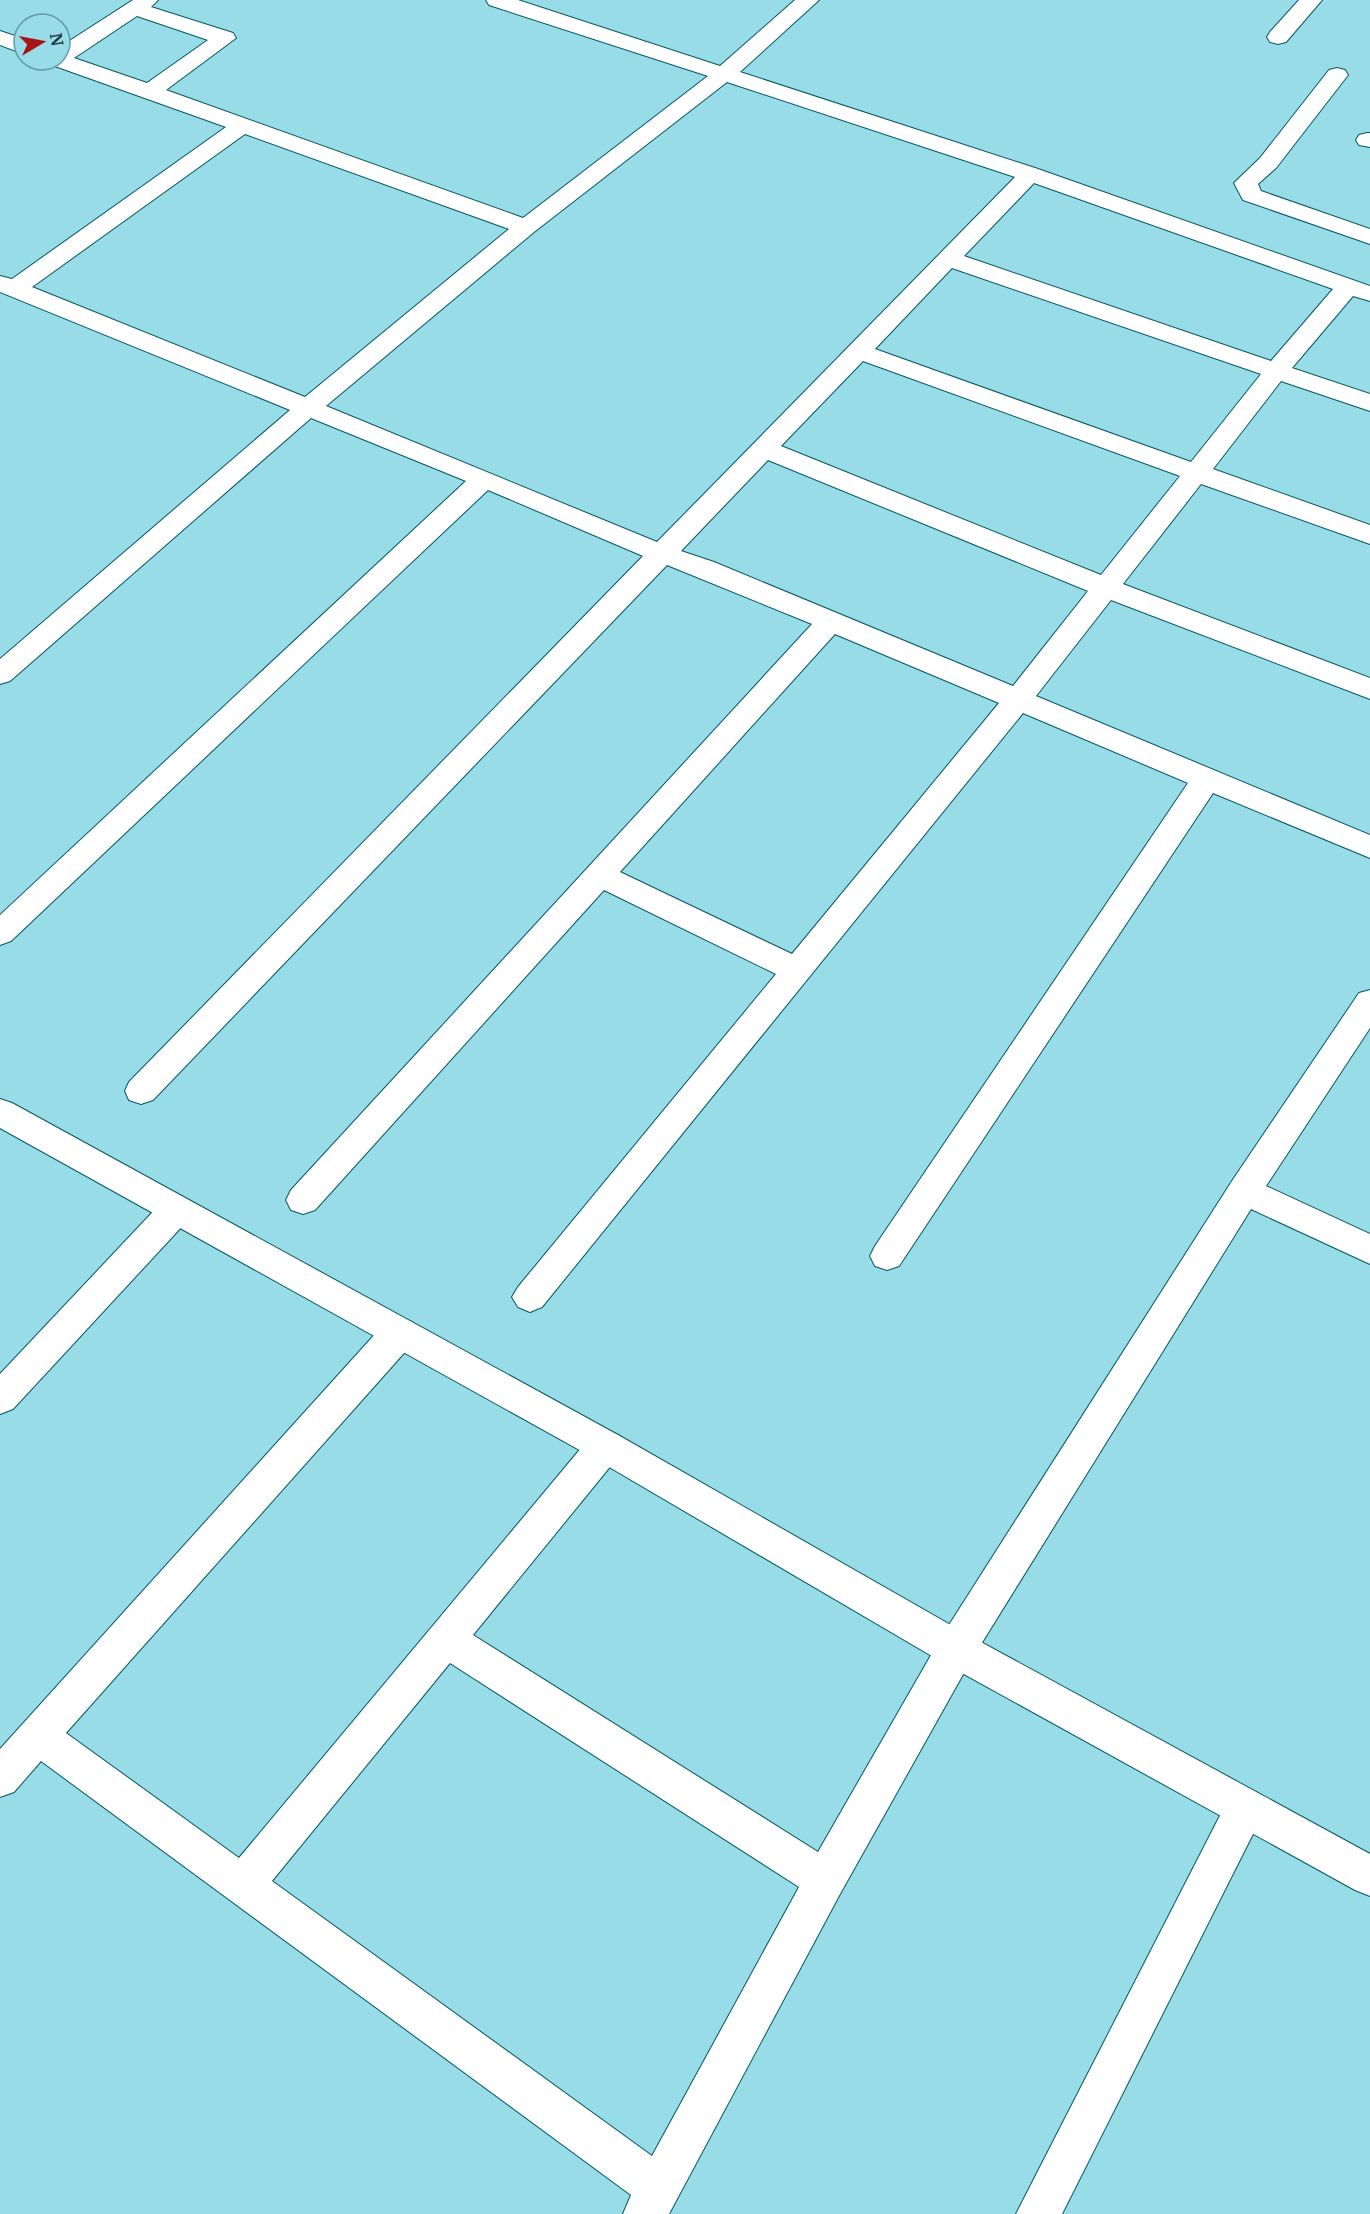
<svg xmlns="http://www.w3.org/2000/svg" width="1370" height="2214" viewBox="0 0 1370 2214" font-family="Merriweather,serif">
<rect width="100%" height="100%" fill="#97dce7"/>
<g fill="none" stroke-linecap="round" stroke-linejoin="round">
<!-- street casing -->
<g stroke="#035760" stroke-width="2">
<g id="street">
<path d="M133 0H158L151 7 233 33 236 38 166 90 523 218 708 76 489 5 486 0H518L720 66 795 0H819L740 72 1038 169 1370 286V301L1353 296 1292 368 1370 394V411L1281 381 1213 469 1370 525V544L1201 484 1123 584 1370 678V699L1111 600 1036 696 1370 835V858L1213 793 899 1266 887 1270 875 1266 870 1256 875 1246 1188 783 1023 713 542 1307 530 1312 518 1307 512 1297 518 1287 776 974 604 890 315 1210 303 1214 291 1210 286 1200 291 1190 812 624 667 565 153 1100 141 1104 129 1100 125 1091 129 1082 643 556 488 490 11 941 0 945V915L466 481 311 418 10 681 0 684V659L290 410 0 292V276L12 279 226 127 52 65 49 60H60V47ZM137 16 208 40 147 83 74 58ZM727 82 1015 177 657 542 326 406 534 232ZM245 134 509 229 305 397 32 287ZM1034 183 1333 289 1271 361 964 256ZM952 268 1261 374 1191 462 875 349ZM863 361 1180 476 1101 575 781 446ZM768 460 1088 591 1013 686 714 562 681 551ZM835 634 999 703 792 954 620 872Z"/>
<polygon points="1299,0 1322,0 1286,42 1278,44 1270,42 1267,37 1270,32"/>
<polygon points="0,31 24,39 24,54 0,45"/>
<polygon points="1337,68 1345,70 1348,75 1276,168 1258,184 1261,191 1370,229 1370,244 1243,200 1234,183 1260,158 1329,70"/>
<polygon points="1367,133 1370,133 1370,147 1359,145 1356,140 1359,135"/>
<path d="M1370 990V1028L1266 1186 1370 1234V1264L1251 1209 970 1662 840 1894 669 2214H623L631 2195 41 1761 14 1792 0 1797V1749L386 1322 399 1318 412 1322 417 1333 412 1344 66 1733 239 1858 592 1435 605 1430 618 1435 623 1446 618 1457 473 1635 818 1852 942 1636 1232 1181 1359 993ZM450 1663 799 1887 652 2156 272 1881Z"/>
<polygon points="176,1196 188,1200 193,1210 188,1220 13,1409 0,1414 0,1374 164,1200"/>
<polygon points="1245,1789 1259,1794 1265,1808 1259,1822 1062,2214 1016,2214 1231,1794"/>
</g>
</g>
<!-- secondary casing -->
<g stroke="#035760" stroke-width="2">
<polygon id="secondary" points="0,1099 12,1103 618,1435 970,1636 1370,1854 1370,1896 1355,1890 942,1662 592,1457 0,1128"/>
</g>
<!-- street -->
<use href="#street" fill="#fff" fill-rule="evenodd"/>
<!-- secondary -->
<use href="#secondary" fill="#fff" fill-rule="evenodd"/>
</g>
<!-- north arrow -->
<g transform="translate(42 42) rotate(80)"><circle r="28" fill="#97dce7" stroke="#659aa3" stroke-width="1.5"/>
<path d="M0-4.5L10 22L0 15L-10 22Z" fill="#a91516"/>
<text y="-9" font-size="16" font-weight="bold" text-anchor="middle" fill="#1b383c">N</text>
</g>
</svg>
